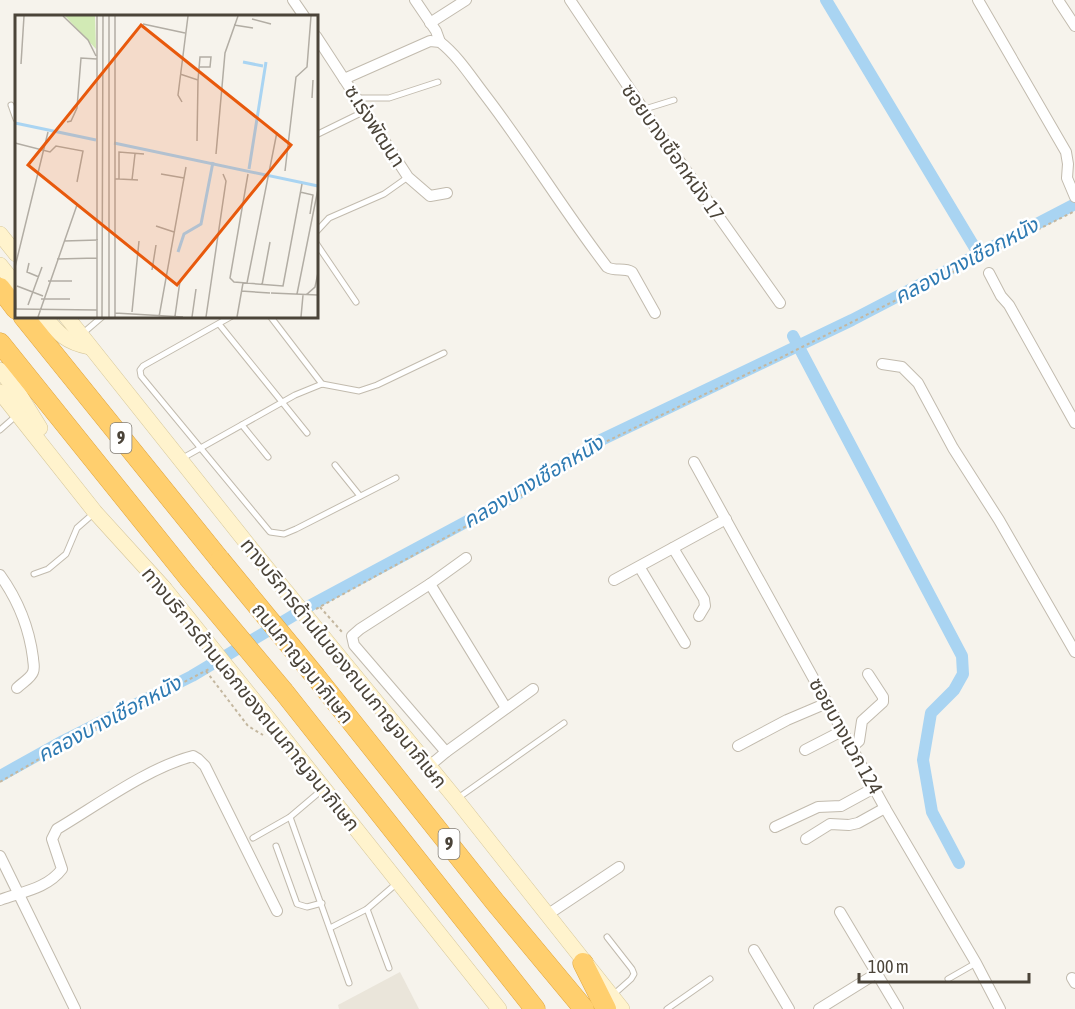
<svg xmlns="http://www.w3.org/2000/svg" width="1075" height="1009" viewBox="0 0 1075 1009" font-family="'Asap Condensed','Noto Sans Thai',sans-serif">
<rect width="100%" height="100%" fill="#f6f3ec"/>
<!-- residential -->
<polygon fill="#eae5da" points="400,972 419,1009 339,1009 338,1005"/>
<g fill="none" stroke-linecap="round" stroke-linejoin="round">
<!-- canal -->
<g stroke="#a9d4f2" stroke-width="12">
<polyline points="826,0 978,253"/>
<polyline points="793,336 962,656 963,674 954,690 931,713 923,760 932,812 959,863"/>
<polyline points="0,776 63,741 192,676 311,605 516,495 601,440 852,320 1075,204"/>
</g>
<!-- lane casing -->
<g stroke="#c2bbae" stroke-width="7">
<g id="lane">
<polyline points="358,98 389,98 438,82"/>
<polyline points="11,105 16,119"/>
<polyline points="645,109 674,100"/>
<polyline points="316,135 365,111"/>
<polyline points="316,232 329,218 384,194 408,177"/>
<polyline points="316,243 356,302"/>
<polyline points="232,316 143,366 140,370 141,376 270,532 284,534 296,529 396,478"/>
<polyline points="270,316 322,384"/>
<polyline points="219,324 307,433"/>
<polyline points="82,334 103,316"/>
<polyline points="242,425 268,457"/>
<polyline points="0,430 17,415"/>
<polyline points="181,459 295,395 322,384 359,391 377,385 444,353"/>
<polyline points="335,465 360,496"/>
<polyline points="34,574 48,569 66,554 77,528 93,514"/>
<polyline points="458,798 564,723"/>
<polyline points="290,817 349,983"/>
<polyline points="253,838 290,817 323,789"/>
<polyline points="276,846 297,904 307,907 322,903"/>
<polyline points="367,909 389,968"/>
<polyline points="330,928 367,909 396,884"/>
<polyline points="607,937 632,969 634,974 631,979 613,995"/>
<polyline points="948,979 976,963"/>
<polyline points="667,1009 710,979"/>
</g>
</g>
<!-- street casing -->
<g stroke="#c2bbae" stroke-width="12">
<g id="street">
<polyline points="293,0 304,16"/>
<polyline points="415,0 436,31 440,42"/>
<polyline points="570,0 656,128 780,303"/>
<polyline points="978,0 1066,152 1068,164 1067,178 1075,197"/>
<polyline points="1058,0 1075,26"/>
<polyline points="430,23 466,0"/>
<polyline points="316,36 408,177 430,196 447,193"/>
<path d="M344 79 430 41 440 42C458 56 471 77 485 95 528 151 564 211 607 267 615 272 624 267 632 272L655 313"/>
<polyline points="989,273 1001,296 1009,305 1075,423"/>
<polyline points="882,364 902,367 918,383 953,448 999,520 1075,652"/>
<polyline points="694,462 885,808 976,963 1000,1009"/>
<polyline points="673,548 704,599 705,606 699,616"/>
<polyline points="640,568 685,643"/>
<path d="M0 575C18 600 29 627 33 658 33 662 35 667 33 672 31 678 22 683 17 688"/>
<polyline points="614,580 726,519"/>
<polyline points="430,584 506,708"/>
<polyline points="738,746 787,720 827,703"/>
<polyline points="851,748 859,741 862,721 883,702 883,697 868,674"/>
<polyline points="805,750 842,731"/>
<polyline points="446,752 533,689"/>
<polyline points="428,767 446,752 354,645 352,636 360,629 430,584 466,558"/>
<polyline points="775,827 818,807 841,806 874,788"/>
<polyline points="806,839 830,824 849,825 858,823 885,808"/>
<polyline points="0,856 75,1009"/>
<path d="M0 900C21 892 47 889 62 869L52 839 57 829C96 806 149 767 193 756L198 759 205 766 277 911"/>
<polyline points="840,912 898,1009"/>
<polyline points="547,915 619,867"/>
<polyline points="754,950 789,1009"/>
<polyline points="1072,978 1075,983"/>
<polyline points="819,1009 877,973"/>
</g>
</g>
<!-- secondary casing -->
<g stroke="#d6c79b" stroke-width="16">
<g id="secondary">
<polyline points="0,234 16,254"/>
<polyline points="0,265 16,285"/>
<path d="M44 316C59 334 65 342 89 347"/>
<polyline points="66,316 249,546"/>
<polyline points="0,370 19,394 40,428"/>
<polyline points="0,392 95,512 164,588"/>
<polyline points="342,660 456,799 622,1009"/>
<polyline points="260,708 499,1009"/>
</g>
</g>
<!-- highway casing -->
<g stroke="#e0a43c" stroke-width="21">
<g id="highway">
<polyline points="0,288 16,309"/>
<polyline points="23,316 220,560"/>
<polyline points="0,343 188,577"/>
<polyline points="316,677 495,902 584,1009"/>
<polyline points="284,692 535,1009"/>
<polyline points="583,963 606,1009"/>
</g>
</g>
<!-- path -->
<g stroke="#c4b79f" stroke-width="2" stroke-dasharray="3 3" stroke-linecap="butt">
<polyline points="320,607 342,632"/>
<polyline points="316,609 519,497 601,444 774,361 1075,211"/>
<polyline points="206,671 248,726 263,735"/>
<polyline points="0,782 63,745 211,668"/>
</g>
<!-- lane -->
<use href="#lane" stroke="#fff" stroke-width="5"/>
<!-- street -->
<use href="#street" stroke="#fff" stroke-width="10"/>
<!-- secondary -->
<use href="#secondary" stroke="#fff3cd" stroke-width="15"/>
<!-- highway -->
<use href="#highway" stroke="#ffcf6e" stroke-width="20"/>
<!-- secondary-bridge casing -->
<g stroke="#d6c79b" stroke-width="16" stroke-linecap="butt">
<g id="secondary-bridge">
<polyline points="249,546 342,660"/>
<polyline points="164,588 260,708"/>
</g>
</g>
<!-- highway-bridge casing -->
<g stroke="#e0a43c" stroke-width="21" stroke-linecap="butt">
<g id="highway-bridge">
<polyline points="220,560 316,677"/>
<polyline points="188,577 284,692"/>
</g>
</g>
<!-- secondary-bridge -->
<use href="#secondary-bridge" stroke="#fff3cd" stroke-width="15"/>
<!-- highway-bridge -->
<use href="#highway-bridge" stroke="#ffcf6e" stroke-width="20"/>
</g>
<g text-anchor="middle" stroke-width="5" stroke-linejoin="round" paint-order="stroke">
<!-- shield labels -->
<g fill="#fff" stroke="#817c74" stroke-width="1.5">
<rect x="110.5" y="423" width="21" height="30" rx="4.5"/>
<rect x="438.5" y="829" width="21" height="30" rx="4.5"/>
</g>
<g font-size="18" font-weight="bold" fill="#4b4439">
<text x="121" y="444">9</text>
<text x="449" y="850">9</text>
</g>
<!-- street labels -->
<g font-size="20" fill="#4b4439" stroke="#fff">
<text transform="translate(375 126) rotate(57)" y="7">ซ.เร่งพัฒนา</text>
<text transform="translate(673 152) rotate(55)" y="7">ซอยบางเชือกหนัง 17</text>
<text transform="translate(303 663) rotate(51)" y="7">ถนนกาญจนาภิเษก</text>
<text transform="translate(344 663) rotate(51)" y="7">ทางบริการด้านในของถนนกาญจนาภิเษก</text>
<text transform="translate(251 699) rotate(51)" y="7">ทางบริการด้านนอกของถนนกาญจนาภิเษก</text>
<text transform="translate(846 736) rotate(61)" y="7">ซอยบางแวก 124</text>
</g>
<!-- water labels -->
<g font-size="21" font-style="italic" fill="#2e7ab2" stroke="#fff">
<text transform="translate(966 261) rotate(-28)" y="7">คลองบางเชือกหนัง</text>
<text transform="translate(533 482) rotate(-31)" y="7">คลองบางเชือกหนัง</text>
<text transform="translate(109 719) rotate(-28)" y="7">คลองบางเชือกหนัง</text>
</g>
</g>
<!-- overview -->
<g transform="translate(15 15)">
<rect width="303" height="303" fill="#f6f3ec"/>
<path d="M50 1H80L81 34Z" fill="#d2eab5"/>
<path fill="none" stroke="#a9d4f2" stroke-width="3" d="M228 47 248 51M0 108 81 125M99 128 303 171M234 154 251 47M163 237 169 219 186 209 198 147"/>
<path fill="none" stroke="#b2ada4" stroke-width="1.5" d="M48 1 73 25 81 41M94 1V302M237 4 256 9M128 9 170 18M219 10 238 13M6 49 9 1M165 59 183 65 182 126M183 65 185 42H196L195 52H184M297 83 298 65M167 87 163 80 173 1M52 107 56 106 62 93 66 43 82 44M0 128 35 137 41 131 68 136 62 167M201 139 210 38 223 1M270 156 281 62 292 52 296 1M146 159 169 163M233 159 215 263 219 267 268 271 287 169M100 164H104V137L129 139M104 164 123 165M117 165 120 139M285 177 298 180 295 199M141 211 159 217M49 226 83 225M42 244 82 243M14 248 12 257 24 262M0 252 33 117M137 255 141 230M0 256 1 294M33 266H57M232 268 262 117M247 270 255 227M2 271 28 281M226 276 255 278M256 278 303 280M282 279 303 174M291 280 300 272 303 258M26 284H55M13 290 27 252M0 294 82 295M117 297 124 226M100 298 168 302M160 301 165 266M23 302 62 190M82 302V1M87 302 88 1M100 302V1M144 302 171 152M177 302 181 274M191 302 211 166 208 159M222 302 228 268M286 302 288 280"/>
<path fill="#e8590c" fill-opacity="0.15" stroke="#e8590c" stroke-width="3" d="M126 10 276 130 162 270 13 150Z"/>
<rect width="303" height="303" fill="none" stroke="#4b4439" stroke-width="3"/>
</g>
<!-- scale -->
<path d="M859 973v9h170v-9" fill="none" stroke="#4b4439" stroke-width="3"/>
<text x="868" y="973" font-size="18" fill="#4b4439" stroke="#ffffff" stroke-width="4.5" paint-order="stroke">100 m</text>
</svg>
